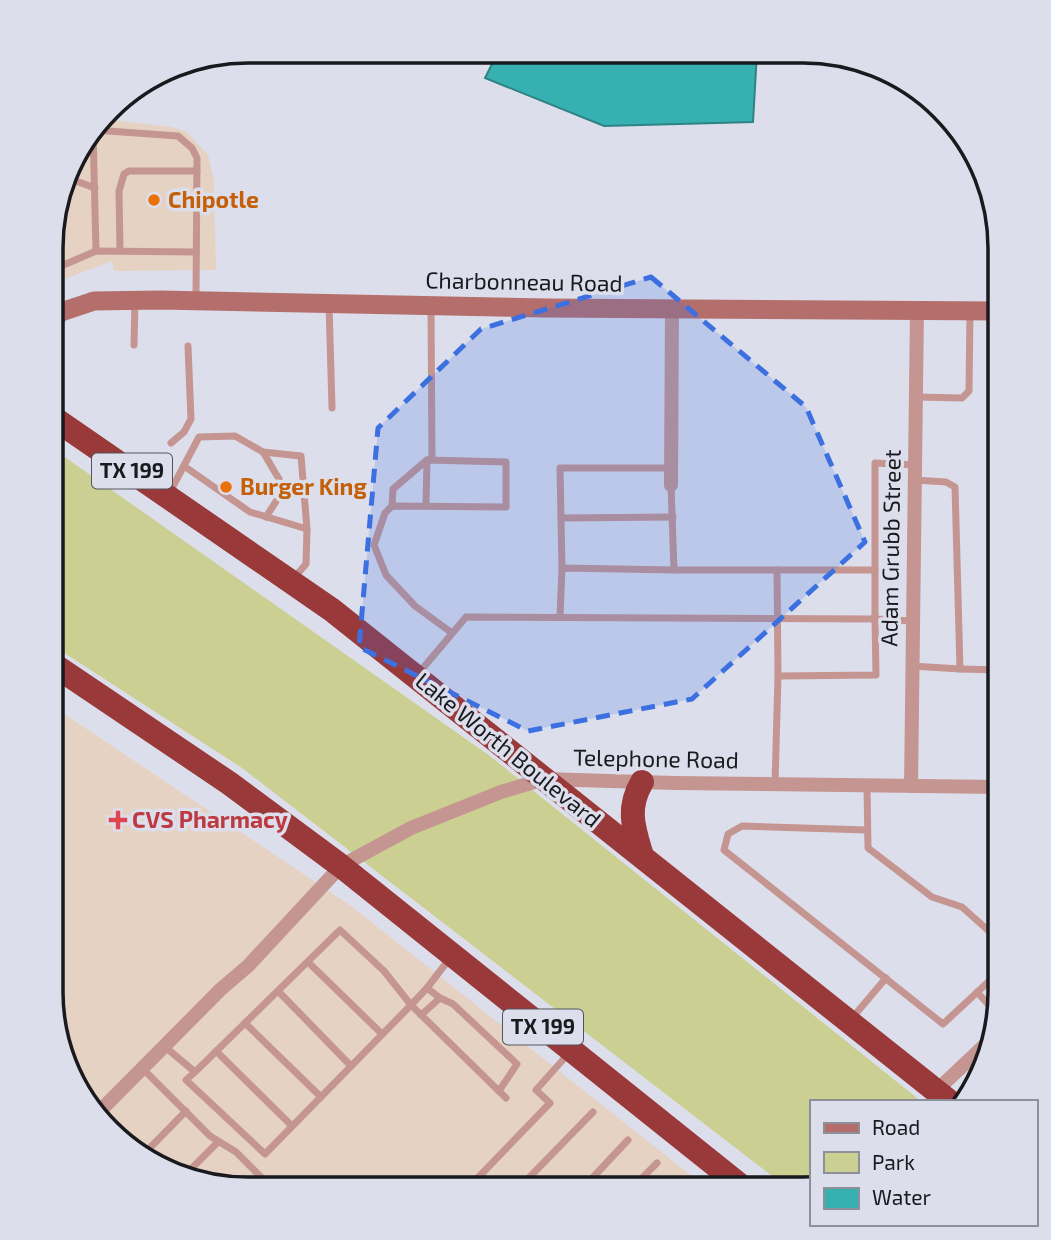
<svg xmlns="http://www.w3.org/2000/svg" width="1051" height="1240" viewBox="0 0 1051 1240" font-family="'Exo 2',sans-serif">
<rect width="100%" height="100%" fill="#dcdfeb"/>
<!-- commercial -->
<g fill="#e5d2c2">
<polygon points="102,119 172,127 187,132 208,155 214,181 216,270 114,271 112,261 52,284 53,222 77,150"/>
<polygon points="51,705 351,906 708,1189 235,1189 139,1156 77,1091 51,992"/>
</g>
<!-- green -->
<polygon fill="#cbcf92" points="52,448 490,756 922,1102 811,1102 811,1189 789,1189 242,768 52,645"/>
<!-- water -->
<polygon fill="#37b0b1" stroke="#2e8385" stroke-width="2" points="498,52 757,52 753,122 604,126 485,78"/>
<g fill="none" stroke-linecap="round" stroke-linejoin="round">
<!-- lane -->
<g stroke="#c59592" stroke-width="7">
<polyline points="93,130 96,251"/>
<polyline points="94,130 178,136 192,148 197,158 196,300"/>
<polyline points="67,180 76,181 95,188"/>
<polyline points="120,251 119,191 124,174 129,171 197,171"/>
<polyline points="52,270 96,251 196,252"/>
<polyline points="329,304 332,408"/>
<polyline points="431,307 432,460"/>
<polyline points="134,345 135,301"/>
<polyline points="916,397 962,398 969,391 970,312"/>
<polyline points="171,443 184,432 191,419 188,346"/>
<polyline points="263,452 279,479 282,492 266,517"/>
<polyline points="170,492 199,437 235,436 263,452 301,456 307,529 250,512 184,466"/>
<polyline points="426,505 427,460 506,462 506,507 392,506 385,513 374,545 386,575 415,606 452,633"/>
<polyline points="392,506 393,489 427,460"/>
<polyline points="561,518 673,517"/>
<polyline points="562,568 560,468 671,468"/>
<polyline points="777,570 778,676"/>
<polyline points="875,570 875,463 915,465"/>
<polyline points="293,579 306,564 307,529"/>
<polyline points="560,617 562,568 674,570"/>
<polyline points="912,666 960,669 955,487 946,482 915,480"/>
<polyline points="960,669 1000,670"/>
<polyline points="418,674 466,617 875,619 875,570 674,570 671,485"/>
<polyline points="775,784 778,676 876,675 875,619 913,621"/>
<polyline points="867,786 868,848 932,897 962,907 1000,941"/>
<polyline points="867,830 742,826 728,834 724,850 943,1024 1000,971"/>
<polyline points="308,962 382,1034"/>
<polyline points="427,988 450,958"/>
<polyline points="278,991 351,1066"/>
<polyline points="977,992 997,1014"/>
<polyline points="440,998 427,988 411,1005 506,1098"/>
<polyline points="421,1015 440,998 453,1004 517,1064 499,1091"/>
<polyline points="853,1017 886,978"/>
<polyline points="245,1023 321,1097"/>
<polyline points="164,1046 195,1072 186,1080 265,1154 411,1005 384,971 340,930 195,1072"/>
<polyline points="216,1051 292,1126"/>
<polyline points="142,1068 210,1136 236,1152 273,1189"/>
<polyline points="141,1157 186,1111"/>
<polyline points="187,1173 218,1142"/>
<polyline points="467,1189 550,1103 536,1090 569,1053"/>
<polyline points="518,1189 593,1112"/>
<polyline points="582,1189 628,1140"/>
<polyline points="631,1189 657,1163"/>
<polyline points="684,1189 686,1187 688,1189"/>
</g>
<!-- street -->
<g stroke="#c59592" stroke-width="14">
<polyline points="671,485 672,308"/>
<polyline points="911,786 917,311"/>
<polyline points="936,1091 989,1041"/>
<polyline points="98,1113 221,989 248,966 341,866 411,828 501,792 544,779 675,783 1000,787"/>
</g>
<!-- secondary -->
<polyline stroke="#b46f6c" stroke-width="19" points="52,321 61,312 94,301 160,300 546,308 1000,311"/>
<!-- highway -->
<g stroke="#99393a" stroke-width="24">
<polyline points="52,417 332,610 950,1102"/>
<polyline points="51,663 229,783 341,866 745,1189"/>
<path d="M642 856C634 829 626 809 642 782"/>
</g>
</g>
<!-- marked area -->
<path fill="#3c70e0" fill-opacity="0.2" stroke="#3c70e0" stroke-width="5" stroke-dasharray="14 9" stroke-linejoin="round" d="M651 277 806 407 865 542 692 699 528 731 359 647 378 428 481 329Z"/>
<!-- markers -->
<g fill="#e8710a" stroke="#dcdfeb" stroke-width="2.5">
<circle cx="154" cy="200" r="7"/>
<circle cx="226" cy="487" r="7"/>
</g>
<path fill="#e0444e" stroke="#dcdfeb" stroke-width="2.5" d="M114.5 809.5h7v7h7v7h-7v7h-7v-7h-7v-7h7z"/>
<g text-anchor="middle" stroke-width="7" stroke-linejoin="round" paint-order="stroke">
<!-- shield labels -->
<g fill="#dcdfeb" stroke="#54545c" stroke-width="2">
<rect x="92" y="453.5" width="80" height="35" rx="5"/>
<rect x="503" y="1009.5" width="80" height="35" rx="5"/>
</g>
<g font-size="21" font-weight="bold" fill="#19191e">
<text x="132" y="478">TX 199</text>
<text x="543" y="1034">TX 199</text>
</g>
<!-- food labels -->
<g font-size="23" font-weight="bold" fill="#c56008" stroke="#dcdfeb" text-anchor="start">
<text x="168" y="208">Chipotle</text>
<text x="240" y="495">Burger King</text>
</g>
<!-- street labels -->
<g font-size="23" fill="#19191e" stroke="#dcdfeb">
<text transform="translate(524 282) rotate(1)" y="8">Charbonneau Road</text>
<text transform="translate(891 548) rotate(-89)" y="8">Adam Grubb Street</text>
<text transform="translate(508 750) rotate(39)" y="8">Lake Worth Boulevard</text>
<text transform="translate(656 759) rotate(1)" y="8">Telephone Road</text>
</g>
<!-- health labels -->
<g font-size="23" font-weight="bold" fill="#be3a42" stroke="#dcdfeb" text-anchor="start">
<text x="132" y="828">CVS Pharmacy</text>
</g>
</g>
<!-- crop -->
<path d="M0 0H1051V1240H0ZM248 63H803A185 185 0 0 1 988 248V992A185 185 0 0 1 803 1177H248A185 185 0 0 1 63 992V248A185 185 0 0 1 248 63Z" fill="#dcdfeb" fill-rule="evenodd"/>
<path fill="none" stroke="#19191e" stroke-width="3.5" d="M248 63H803A185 185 0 0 1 988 248V992A185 185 0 0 1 803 1177H248A185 185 0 0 1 63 992V248A185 185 0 0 1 248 63Z"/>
<!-- legend -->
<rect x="810" y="1100" width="228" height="126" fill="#dcdfeb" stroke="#8e9099" stroke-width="2"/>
<rect x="824" y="1123" width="35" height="10" fill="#b46f6c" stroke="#8e9099" stroke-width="2"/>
<text x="872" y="1135" font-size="21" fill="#19191e">Road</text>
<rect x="824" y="1152" width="35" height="21" fill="#cbcf92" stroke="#8e9099" stroke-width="2"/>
<text x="872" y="1170" font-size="21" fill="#19191e">Park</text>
<rect x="824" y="1188" width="35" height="21" fill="#37b0b1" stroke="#8e9099" stroke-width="2"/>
<text x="872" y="1205" font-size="21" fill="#19191e">Water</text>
</svg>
